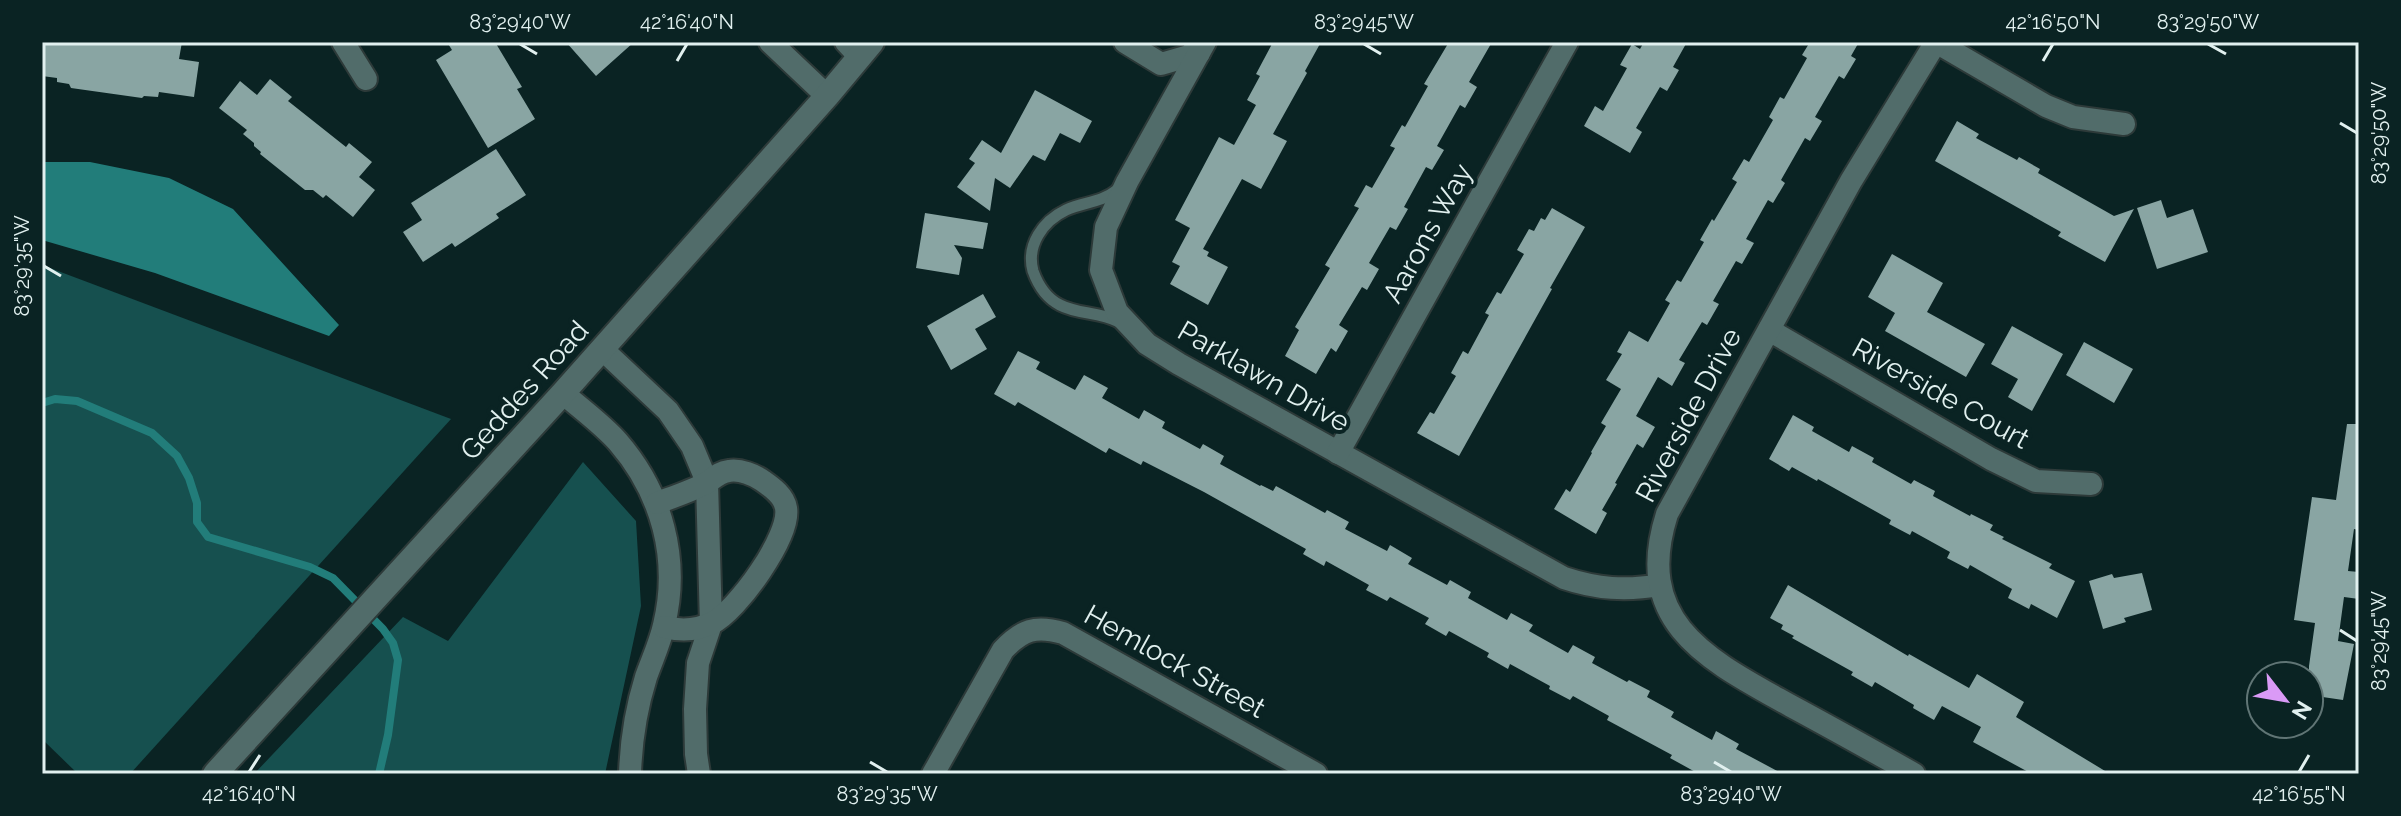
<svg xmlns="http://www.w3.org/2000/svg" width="2401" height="816" viewBox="0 0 2401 816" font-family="Raleway,sans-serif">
<rect width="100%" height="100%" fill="#0a2323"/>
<!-- green -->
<g fill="#16504f">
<polygon points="42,265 451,419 130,774 78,774 42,739"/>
<polygon points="583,462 636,521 641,606 605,774 254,774 403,617 448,641"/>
</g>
<!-- water -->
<polygon fill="#227d7a" points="42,162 90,162 169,178 233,209 339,325 329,336 155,273 42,240"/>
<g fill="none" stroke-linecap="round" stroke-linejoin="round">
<!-- stream -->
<polyline stroke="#227d7a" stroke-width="8" points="42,403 55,399 77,401 152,433 177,456 189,478 197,503 197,522 208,537 310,567 333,578 383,629 393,643 398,660 388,735 379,774"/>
</g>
<!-- building -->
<g fill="#89a5a3">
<polygon points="42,42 182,42 179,59 199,62 194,97 159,92 158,97 144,96 142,98 71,88 69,84 57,82 57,78 42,76"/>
<polygon points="447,42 495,42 522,87 517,89 535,119 488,148 436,60 452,50"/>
<polygon points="566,42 634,42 596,76"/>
<polygon points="1273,42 1321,42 1305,71 1307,73 1273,134 1287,141 1261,189 1242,179 1203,249 1209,252 1207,256 1228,267 1208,305 1170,284 1180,266 1172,262 1190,228 1175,220 1219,137 1234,145 1256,105 1247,100 1260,76 1256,74"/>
<polygon points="1449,42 1492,42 1469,82 1477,87 1465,108 1460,105 1437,146 1444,150 1432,170 1426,167 1404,207 1408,209 1396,230 1390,227 1369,263 1379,269 1367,290 1362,287 1339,325 1348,331 1336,352 1331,348 1316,374 1285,356 1299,330 1295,327 1330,268 1325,265 1359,208 1354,206 1366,185 1372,188 1395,148 1390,146 1402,125 1405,127 1428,86 1424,84"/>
<polygon points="1644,42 1687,42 1673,67 1679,70 1667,91 1660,87 1636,128 1642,132 1630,153 1584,126 1595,106 1603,111 1627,68 1620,65 1632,44 1640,49"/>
<polygon points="1810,42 1859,42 1851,56 1856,59 1844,79 1839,76 1815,117 1822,121 1810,141 1805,138 1781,180 1785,183 1773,203 1768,200 1746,239 1754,243 1742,264 1736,261 1713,301 1719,304 1707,325 1702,322 1679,360 1685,363 1672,386 1658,377 1636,416 1655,427 1643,448 1637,444 1615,483 1617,484 1602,510 1607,513 1596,534 1554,509 1566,489 1570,492 1592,453 1591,452 1606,426 1601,423 1621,389 1606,380 1622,354 1617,352 1629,331 1648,342 1670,303 1665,300 1677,280 1681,282 1704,242 1700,240 1712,219 1714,221 1737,182 1732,179 1744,159 1749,162 1773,120 1769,117 1780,97 1784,99 1807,58 1802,55"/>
<polygon points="270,79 292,97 288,101 346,147 349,143 372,162 359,177 375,190 353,217 326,195 323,198 313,190 305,190 260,154 261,152 254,146 254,143 243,134 247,130 219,108 240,81 257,95"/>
<polygon points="1035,90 1092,121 1080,143 1060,133 1045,161 1033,155 1010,188 995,178 990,211 957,187 975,163 969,159 982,140 1001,153"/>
<polygon points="1957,121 1979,134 1976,138 2017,160 2019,157 2040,169 2038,173 2114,216 2134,209 2105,262 2058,236 2061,232 1935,161"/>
<polygon points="496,149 526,195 496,214 499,218 455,247 452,243 423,262 403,232 422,220 411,203"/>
<polygon points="2161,200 2167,218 2193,209 2208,252 2157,269 2137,208"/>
<polygon points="1552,208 1585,227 1550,288 1552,289 1459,456 1417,433 1430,412 1434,414 1456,376 1451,373 1463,351 1468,354 1489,315 1485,313 1497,292 1501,294 1524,254 1517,250 1529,229 1534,231 1541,218 1545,220"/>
<polygon points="925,213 988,223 983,249 954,245 962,258 959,275 916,268"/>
<polygon points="1892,254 1943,283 1927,312 1985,344 1966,377 1885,331 1895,313 1868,297"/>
<polygon points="983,294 996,317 975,329 987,349 951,370 927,326"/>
<polygon points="2012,326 2063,354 2032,411 2008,397 2018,379 1991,364"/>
<polygon points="2084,342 2133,369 2114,403 2066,375"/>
<polygon points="1018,351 1040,362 1036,369 1075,390 1084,375 1108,388 1102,398 1139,419 1144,410 1165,422 1162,428 1200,449 1203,444 1224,456 1220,464 1260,486 1261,485 1273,491 1276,486 1325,513 1327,510 1349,522 1345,529 1387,551 1390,545 1412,558 1408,564 1447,585 1450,580 1471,592 1468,598 1507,620 1511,613 1533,625 1529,631 1568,653 1573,645 1595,657 1592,663 1627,682 1629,680 1650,691 1647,697 1674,712 1671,717 1712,740 1716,731 1739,744 1736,749 1783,774 1699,774 1670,758 1672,755 1607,720 1609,716 1573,696 1570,700 1549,689 1550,686 1510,664 1508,669 1487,657 1489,653 1449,631 1446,636 1425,624 1429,618 1390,597 1387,601 1366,590 1369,585 1326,561 1324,566 1303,554 1306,549 1204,492 1143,461 1141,465 1109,448 1106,453 1018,402 1015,406 994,394"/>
<polygon points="1793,415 1814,427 1812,431 1849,452 1852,446 1874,458 1872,462 1911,484 1914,480 1935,491 1933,496 1970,516 1971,514 1993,525 1990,530 2004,537 2002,539 2052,564 2049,568 2075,581 2057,618 2031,604 2029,609 2008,598 2012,589 1970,565 1968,569 1947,558 1950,552 1912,531 1910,535 1889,524 1891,520 1818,479 1817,481 1792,467 1789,471 1769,459"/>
<polygon points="2347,424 2359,424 2359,530 2354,529 2348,571 2359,572 2359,599 2344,597 2338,641 2354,644 2343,700 2309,695 2309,666 2315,623 2294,620 2312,497 2336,500"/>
<polygon points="2142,573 2152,610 2124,618 2126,622 2103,629 2089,581 2112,574 2114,578"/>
<polygon points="1788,585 1908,656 1909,654 1969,688 1977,674 2024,702 2016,717 2110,774 2032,774 1973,742 1981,727 1942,706 1934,720 1913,708 1914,705 1875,682 1872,687 1851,675 1853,672 1792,638 1794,636 1781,629 1783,625 1770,618"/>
</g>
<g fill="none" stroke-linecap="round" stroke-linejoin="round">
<!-- service casing -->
<g stroke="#2d3a39" stroke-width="15">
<path id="service" d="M1117 190C1101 203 1083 202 1066 210 1043 221 1026 245 1033 271 1038 285 1046 298 1060 305 1079 315 1099 311 1119 322"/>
</g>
<!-- minor casing -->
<g stroke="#2d3a39" stroke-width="26">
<g id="minor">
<polyline points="343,42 366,79"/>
<polyline points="770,42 827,96"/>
<polyline points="846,42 860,57"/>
<polyline points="1125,42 1161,64 1199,53 1195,47"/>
<path d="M1205 42 1127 182 1106 227 1101 270 1117 312 1147 344 1179 364 1564 578C1597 589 1626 591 1660 585"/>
<polyline points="1936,42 2046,106 2073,117 2124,124"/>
<polyline points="1769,330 1991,459 2036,481 2091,484"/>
<polyline points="602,349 668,411 692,446 707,482 711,624 698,663 695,709 696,754 699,774"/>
<path d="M563 393C581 409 602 424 618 442 662 493 680 559 664 625 660 643 652 660 646 677 636 709 631 741 630 774"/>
<polyline points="1338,453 1567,42"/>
<path d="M657 503C673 497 692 491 708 482 715 477 720 472 729 471 740 469 755 475 763 481 773 488 784 496 786 508 791 536 737 611 712 623 696 631 681 631 664 627"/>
<path d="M933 774 1003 650C1022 630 1035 625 1063 633L1316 774"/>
<path d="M1914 774C1873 751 1832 728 1791 706 1709 660 1632 624 1667 514L1851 181 1936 42"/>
</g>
</g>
<!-- secondary casing -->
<g stroke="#2d3a39" stroke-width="28">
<polyline id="secondary" points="215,774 563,393 827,96 872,42"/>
</g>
<!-- service -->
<use href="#service" stroke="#516c6a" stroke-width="11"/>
<!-- minor -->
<use href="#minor" stroke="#516c6a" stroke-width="22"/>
<!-- secondary -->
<use href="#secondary" stroke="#516c6a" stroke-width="24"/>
</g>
<!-- ticks -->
<path fill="none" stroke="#e1f0ef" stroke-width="3" d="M520 44 537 54M1364 44 1381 54M2208 44 2226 54M677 61 687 44M2043 61 2053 44M2340 123 2357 133M44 266 61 276M2340 630 2357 641M870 762 887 772M1714 762 1731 772M249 772 260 755M2299 772 2309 755"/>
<g text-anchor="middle" stroke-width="8" stroke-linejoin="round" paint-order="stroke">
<!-- street labels -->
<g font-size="28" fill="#e1f0ef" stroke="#0a2323">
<text transform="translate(1427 233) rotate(-61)" y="10">Aarons Way</text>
<text transform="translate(1264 376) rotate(30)" y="10">Parklawn Drive</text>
<text transform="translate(524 390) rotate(-48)" y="10">Geddes Road</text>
<text transform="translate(1941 393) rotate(29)" y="10">Riverside Court</text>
<text transform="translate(1688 415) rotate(-62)" y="10">Riverside Drive</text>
<text transform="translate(1175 661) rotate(29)" y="10">Hemlock Street</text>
</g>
</g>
<!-- border -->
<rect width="2401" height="816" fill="none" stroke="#0a2323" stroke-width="88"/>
<!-- north arrow -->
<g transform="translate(2285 700) rotate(121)"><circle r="38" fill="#0a2323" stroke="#607575" stroke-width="2"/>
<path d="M0-6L14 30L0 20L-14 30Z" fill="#da9af6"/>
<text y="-12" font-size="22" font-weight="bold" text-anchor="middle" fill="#e1f0ef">N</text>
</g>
<rect x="44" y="44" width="2313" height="728" fill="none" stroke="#e1f0ef" stroke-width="3"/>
<g font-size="20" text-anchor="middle" fill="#e1f0ef">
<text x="520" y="29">83°29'40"W</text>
<text x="687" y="29">42°16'40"N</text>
<text x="1364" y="29">83°29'45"W</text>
<text x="2053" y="29">42°16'50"N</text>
<text x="2208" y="29">83°29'50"W</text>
<text transform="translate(2379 133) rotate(-90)" y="7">83°29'50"W</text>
<text transform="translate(22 266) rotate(-90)" y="7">83°29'35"W</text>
<text transform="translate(2379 641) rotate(-90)" y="7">83°29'45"W</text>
<text x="249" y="801">42°16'40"N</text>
<text x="887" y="801">83°29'35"W</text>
<text x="1731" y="801">83°29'40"W</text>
<text x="2299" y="801">42°16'55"N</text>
</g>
</svg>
